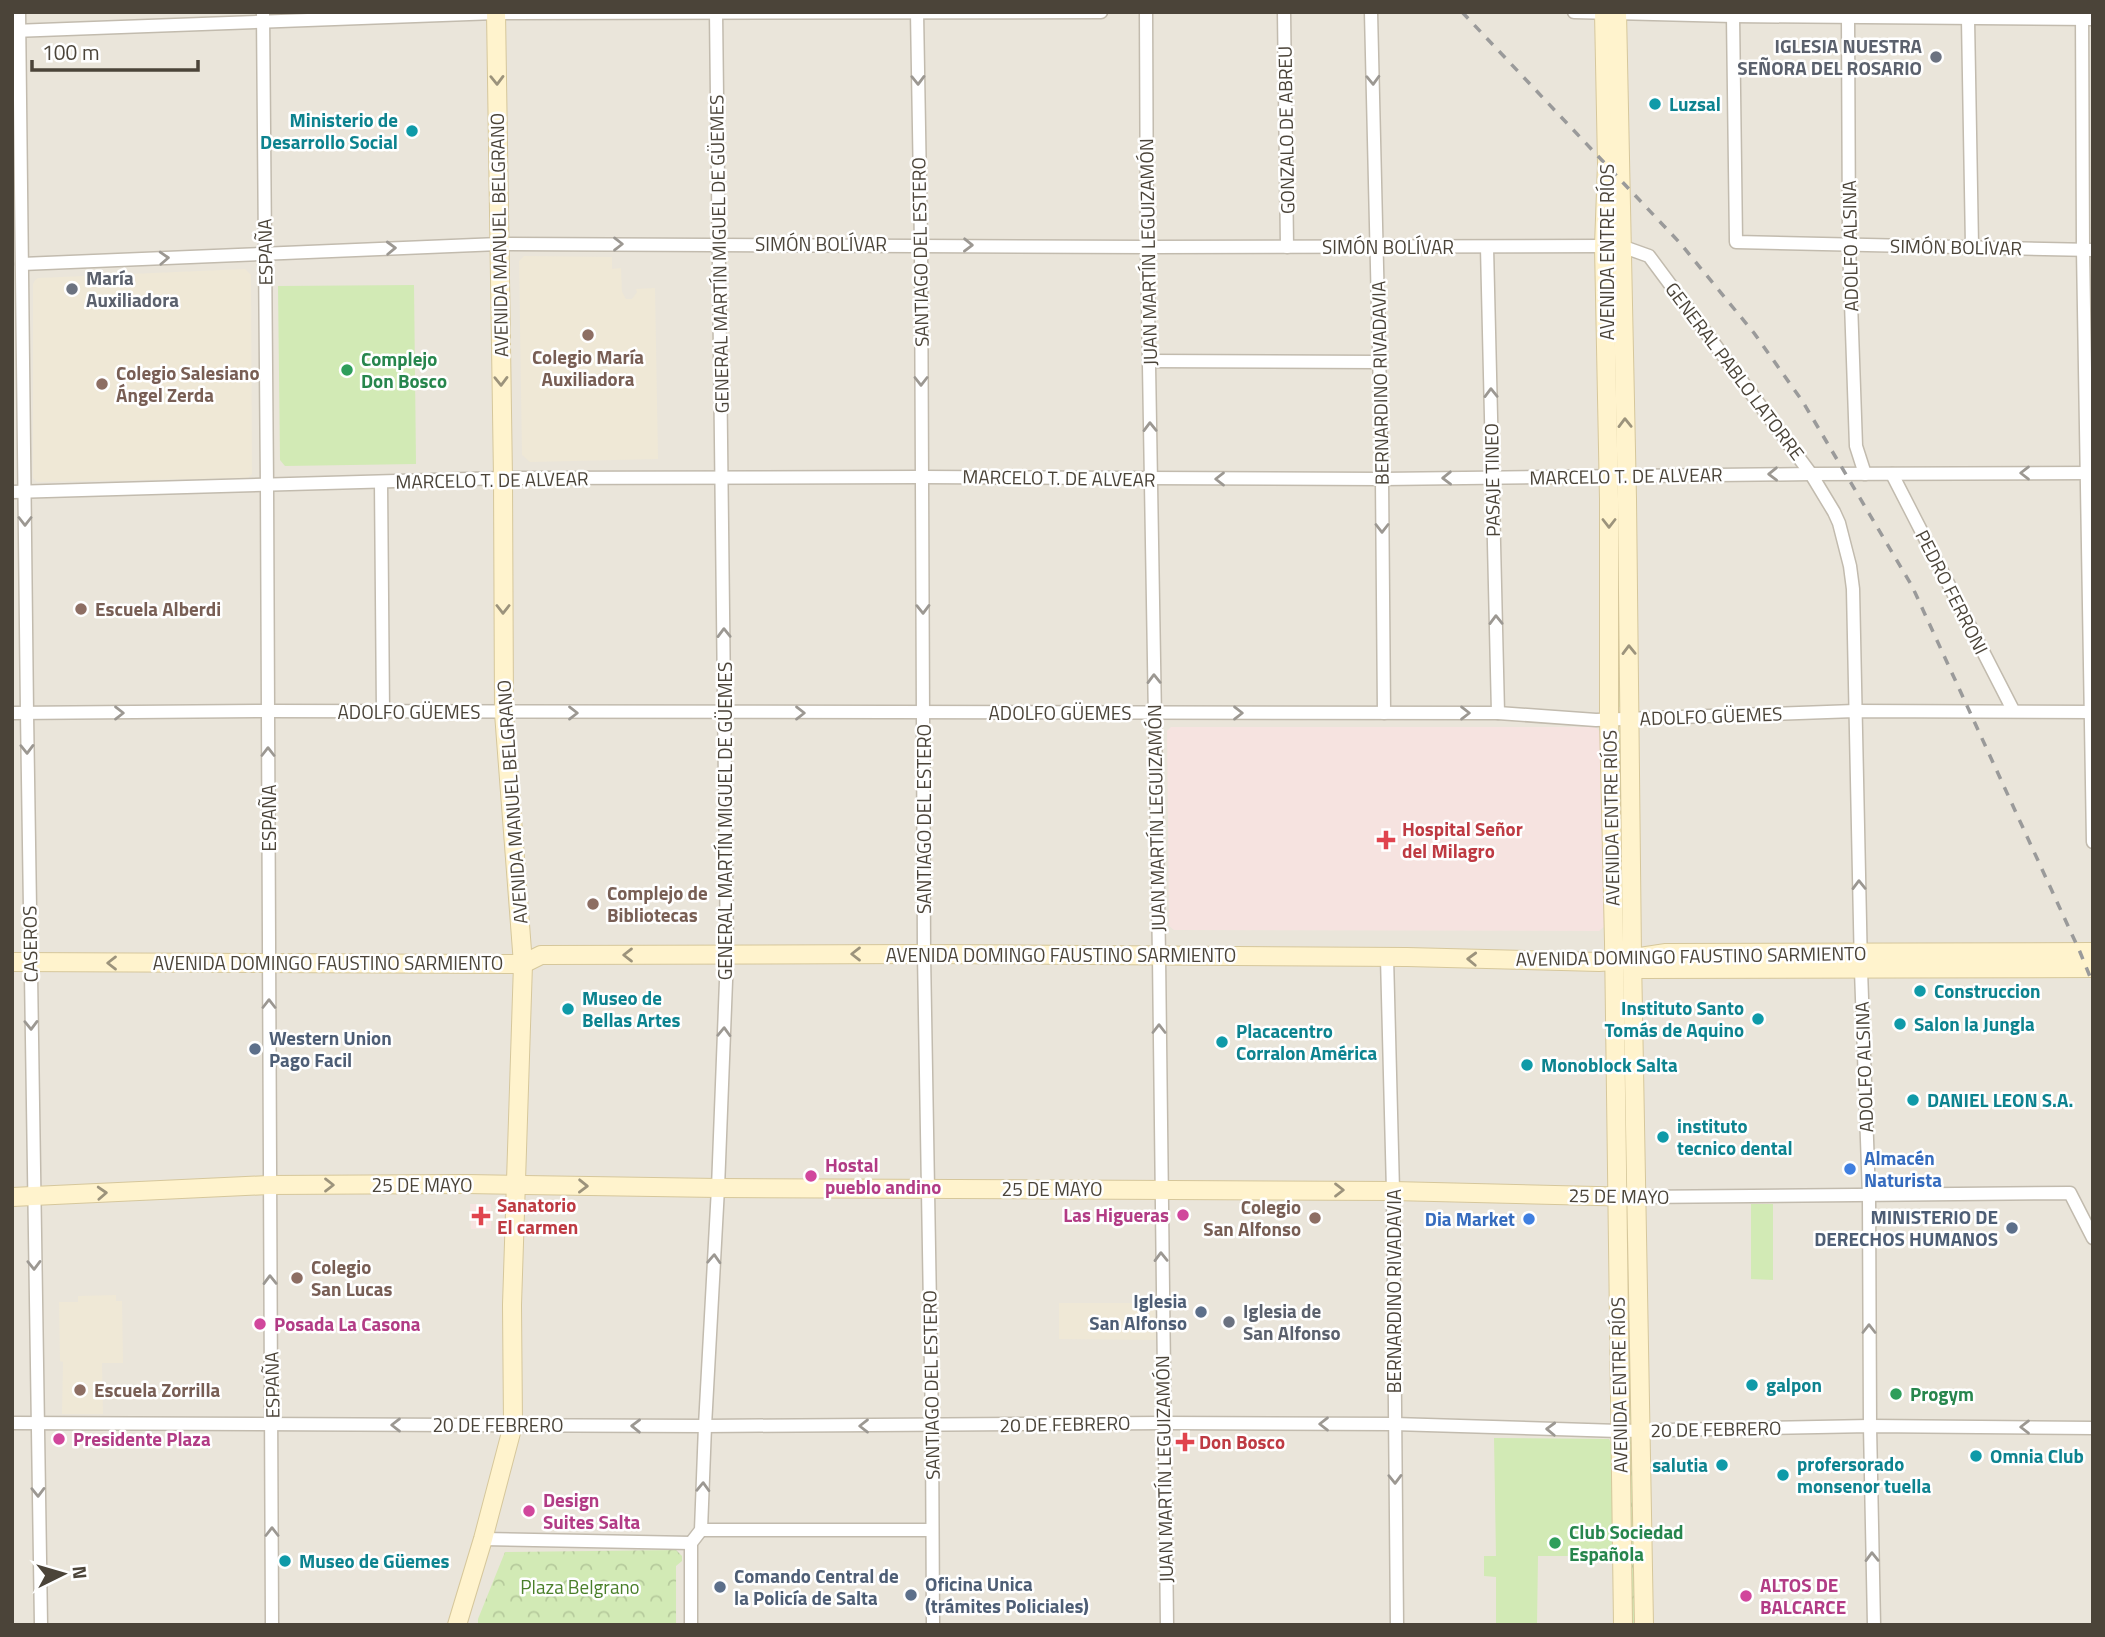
<svg xmlns="http://www.w3.org/2000/svg" width="2105" height="1637" viewBox="0 0 2105 1637" font-family="'Titillium Web',sans-serif">
<defs>
<pattern id="grass-tufts" width="24" height="20" patternUnits="userSpaceOnUse" patternTransform="scale(1.75)"><rect width="24" height="20" fill="#d2eab5"/><path d="M3 7l-1-3M5 7V3M7 7l1-3M15 17l-1-3M17 17v-4M19 17l1-3" fill="none" stroke="#b6ca9c"/></pattern>
<pattern id="park-crowns" width="20" height="18" patternUnits="userSpaceOnUse" patternTransform="scale(1.75)"><rect width="20" height="18" fill="#d2eab5"/><path d="M2 6a3 3 0 1 1 6 0M12 15a3 3 0 1 1 6 0" fill="none" stroke="#b6ca9c"/></pattern>
</defs>
<rect width="100%" height="100%" fill="#f6f3ec"/>
<!-- residential -->
<rect fill="#eae5da" x="12" y="12" width="2081" height="1613"/>
<!-- education -->
<g fill="#efe8d6">
<polygon points="524,256 612,257 612,269 621,268 622,292 626,299 632,299 637,292 636,289 655,288 658,459 530,462 522,455 519,261"/>
<polygon points="245,269 251,275 252,474 248,478 37,482 33,478 33,284 35,280 38,278"/>
<polygon points="116,1295 116,1301 122,1301 123,1363 102,1363 103,1414 62,1414 63,1362 60,1361 59,1302 78,1302 78,1296"/>
<polygon points="1059,1303 1155,1303 1156,1340 1059,1339"/>
</g>
<!-- medical -->
<g fill="#f6e3e0">
<polygon points="1171,727 1595,727 1601,732 1605,926 1599,931 1174,930 1169,926 1167,731"/>
<polygon points="470,1204 491,1204 491,1229 471,1229"/>
</g>
<!-- grass -->
<g fill="url(#grass-tufts)">
<polygon points="1612,493 1621,493 1625,707 1616,707"/>
<polygon points="1615,730 1624,730 1628,944 1619,944"/>
<polygon points="1622,1206 1631,1206 1635,1420 1626,1420"/>
</g>
<!-- park -->
<g fill="url(#park-crowns)">
<polygon points="1625,1437 1634,1437 1638,1625 1629,1625"/>
<polygon points="676,1550 682,1556 682,1561 676,1566 676,1625 478,1625 478,1619 505,1552"/>
</g>
<!-- garden -->
<g fill="#d2eab5">
<polygon points="414,285 416,464 285,466 280,460 278,286"/>
<polygon points="1751,1204 1773,1204 1773,1280 1751,1279"/>
<polygon points="1494,1438 1609,1439 1614,1448 1614,1556 1538,1556 1537,1625 1496,1625 1496,1577 1484,1576 1484,1556 1496,1556"/>
</g>
<g fill="none" stroke-linecap="round" stroke-linejoin="round">
<!-- street casing -->
<g stroke="#c2bbae" stroke-width="15">
<g id="street">
<polyline points="19,12 27,713 41,1625"/>
<polyline points="263,12 267,486 272,1625"/>
<polyline points="917,12 921,245 924,954 932,1426 933,1625"/>
<polyline points="1146,12 1147,247 1159,956 1167,1625"/>
<polyline points="1284,12 1287,247"/>
<polyline points="1371,12 1382,479 1384,713"/>
<polyline points="1574,12 1733,16 2093,19"/>
<polyline points="2082,12 2083,250 2093,842"/>
<polyline points="1733,16 1736,242 2093,250"/>
<polyline points="1848,17 1849,245 1856,446 1865,474"/>
<polyline points="1968,19 1972,246"/>
<polyline points="13,31 496,13 1101,12"/>
<polyline points="1487,247 1498,713"/>
<polyline points="22,264 499,244 1147,247 1604,246 1621,246 1649,256 1811,474 1834,512 1839,523 1850,566 1853,589 1861,970 1869,1196 1870,1426 1874,1625"/>
<polyline points="1149,361 1378,362"/>
<polyline points="1892,474 2013,710"/>
<polyline points="381,482 383,712"/>
<polyline points="12,492 503,478 921,477 1382,479 1811,474 2093,473"/>
<polyline points="12,713 268,711 1498,713 1596,720 1855,711 2093,712"/>
<polyline points="1387,957 1393,1191 1397,1625"/>
<polyline points="1638,1197 2070,1193 2093,1238"/>
<polyline points="12,1423 705,1426 1163,1423 1394,1424 1619,1431 1870,1426 2093,1428"/>
<polyline points="701,1530 932,1530"/>
<polyline points="483,1539 691,1543"/>
<polyline points="691,1625 691,1543 701,1530 705,1426 718,1188 727,955 716,12"/>
</g>
</g>
<!-- secondary casing -->
<g stroke="#d6c79b" stroke-width="20">
<g id="secondary">
<polyline points="1604,12 1607,164 1604,246 1609,499 1609,719 1614,942 1623,1625"/>
<polyline points="1617,12 1627,499 1632,957 1644,1625"/>
<polyline points="12,962 523,964 541,955 924,954 1407,957 1599,962 1614,961 1666,953 2093,952"/>
<polyline points="1633,969 2093,968"/>
<polyline points="12,1197 269,1185 466,1184 718,1188 1393,1191 1638,1197"/>
<polyline points="457,1625 483,1539 513,1425 512,1305 523,964 504,713 503,478 496,12"/>
</g>
</g>
<!-- street -->
<use href="#street" stroke="#fff" stroke-width="12"/>
<!-- secondary -->
<use href="#secondary" stroke="#fff3cd" stroke-width="18"/>
<!-- rail -->
<polyline stroke="#9a9a9a" stroke-width="3.5" stroke-dasharray="9 9" stroke-linecap="butt" points="1462,12 1680,243 1754,333 1803,402 1912,586 2080,952 2093,984"/>
</g>
<!-- one-way arrows -->
<defs><path id="oneway-chevron" d="M-2-3.5L2.5 0L-2 3.5" fill="none" stroke-width="1.6" stroke-linecap="round" stroke-linejoin="round" transform="scale(1.75)"/></defs>
<g stroke="#9c937c">
<use href="#oneway-chevron" transform="translate(497 80) rotate(89)"/>
<use href="#oneway-chevron" transform="translate(501 381) rotate(89)"/>
<use href="#oneway-chevron" transform="translate(1625 423) rotate(-91)"/>
<use href="#oneway-chevron" transform="translate(1609 523) rotate(90)"/>
<use href="#oneway-chevron" transform="translate(503 609) rotate(90)"/>
<use href="#oneway-chevron" transform="translate(1629 650) rotate(-91)"/>
<use href="#oneway-chevron" transform="translate(856 954) rotate(180)"/>
<use href="#oneway-chevron" transform="translate(628 955) rotate(180)"/>
<use href="#oneway-chevron" transform="translate(1472 959) rotate(-178)"/>
<use href="#oneway-chevron" transform="translate(112 963) rotate(-180)"/>
<use href="#oneway-chevron" transform="translate(329 1185)"/>
<use href="#oneway-chevron" transform="translate(583 1186) rotate(1)"/>
<use href="#oneway-chevron" transform="translate(1339 1190)"/>
<use href="#oneway-chevron" transform="translate(102 1193) rotate(-3)"/>
</g>
<g stroke="#9c9892">
<use href="#oneway-chevron" transform="translate(918 80) rotate(89)"/>
<use href="#oneway-chevron" transform="translate(1373 80) rotate(88)"/>
<use href="#oneway-chevron" transform="translate(618 244)"/>
<use href="#oneway-chevron" transform="translate(968 245) rotate(1)"/>
<use href="#oneway-chevron" transform="translate(391 248) rotate(-2)"/>
<use href="#oneway-chevron" transform="translate(164 258) rotate(-3)"/>
<use href="#oneway-chevron" transform="translate(921 381) rotate(90)"/>
<use href="#oneway-chevron" transform="translate(1491 393) rotate(-91)"/>
<use href="#oneway-chevron" transform="translate(1150 427) rotate(-91)"/>
<use href="#oneway-chevron" transform="translate(2025 473) rotate(180)"/>
<use href="#oneway-chevron" transform="translate(1773 474) rotate(179)"/>
<use href="#oneway-chevron" transform="translate(1447 478) rotate(179)"/>
<use href="#oneway-chevron" transform="translate(1220 479) rotate(-180)"/>
<use href="#oneway-chevron" transform="translate(25 521) rotate(90)"/>
<use href="#oneway-chevron" transform="translate(1382 528) rotate(90)"/>
<use href="#oneway-chevron" transform="translate(923 609) rotate(89)"/>
<use href="#oneway-chevron" transform="translate(1496 620) rotate(-91)"/>
<use href="#oneway-chevron" transform="translate(724 633) rotate(-91)"/>
<use href="#oneway-chevron" transform="translate(1154 679) rotate(-91)"/>
<use href="#oneway-chevron" transform="translate(119 713)"/>
<use href="#oneway-chevron" transform="translate(573 713)"/>
<use href="#oneway-chevron" transform="translate(800 713)"/>
<use href="#oneway-chevron" transform="translate(1238 713)"/>
<use href="#oneway-chevron" transform="translate(1465 713)"/>
<use href="#oneway-chevron" transform="translate(27 749) rotate(89)"/>
<use href="#oneway-chevron" transform="translate(268 752) rotate(-90)"/>
<use href="#oneway-chevron" transform="translate(1859 885) rotate(-91)"/>
<use href="#oneway-chevron" transform="translate(269 1004) rotate(-90)"/>
<use href="#oneway-chevron" transform="translate(31 1025) rotate(89)"/>
<use href="#oneway-chevron" transform="translate(1159 1029) rotate(-90)"/>
<use href="#oneway-chevron" transform="translate(724 1032) rotate(-88)"/>
<use href="#oneway-chevron" transform="translate(1161 1257) rotate(-91)"/>
<use href="#oneway-chevron" transform="translate(714 1259) rotate(-87)"/>
<use href="#oneway-chevron" transform="translate(34 1265) rotate(89)"/>
<use href="#oneway-chevron" transform="translate(270 1280) rotate(-91)"/>
<use href="#oneway-chevron" transform="translate(1869 1329) rotate(-90)"/>
<use href="#oneway-chevron" transform="translate(1324 1424) rotate(-180)"/>
<use href="#oneway-chevron" transform="translate(396 1425) rotate(180)"/>
<use href="#oneway-chevron" transform="translate(636 1426) rotate(-179)"/>
<use href="#oneway-chevron" transform="translate(864 1426) rotate(180)"/>
<use href="#oneway-chevron" transform="translate(2025 1427) rotate(-180)"/>
<use href="#oneway-chevron" transform="translate(1551 1429) rotate(-178)"/>
<use href="#oneway-chevron" transform="translate(1395 1479) rotate(89)"/>
<use href="#oneway-chevron" transform="translate(703 1487) rotate(-88)"/>
<use href="#oneway-chevron" transform="translate(38 1492) rotate(89)"/>
<use href="#oneway-chevron" transform="translate(272 1532) rotate(-90)"/>
<use href="#oneway-chevron" transform="translate(1872 1557) rotate(-91)"/>
</g>
<!-- markers -->
<g fill="#6b7280" stroke="#fff" stroke-width="2.5">
<circle cx="1936" cy="57" r="7"/>
<circle cx="72" cy="289" r="7"/>
<circle cx="1229" cy="1322" r="7"/>
</g>
<g fill="#0f9aa8" stroke="#fff" stroke-width="2.5">
<circle cx="1655" cy="104" r="7"/>
<circle cx="412" cy="131" r="7"/>
<circle cx="1920" cy="991" r="7"/>
<circle cx="568" cy="1009" r="7"/>
<circle cx="1758" cy="1019" r="7"/>
<circle cx="1900" cy="1024" r="7"/>
<circle cx="1222" cy="1042" r="7"/>
<circle cx="1527" cy="1065" r="7"/>
<circle cx="1913" cy="1100" r="7"/>
<circle cx="1663" cy="1137" r="7"/>
<circle cx="1752" cy="1385" r="7"/>
<circle cx="1976" cy="1456" r="7"/>
<circle cx="1722" cy="1465" r="7"/>
<circle cx="1783" cy="1475" r="7"/>
<circle cx="285" cy="1561" r="7"/>
</g>
<g fill="#8d6e63" stroke="#fff" stroke-width="2.5">
<circle cx="588" cy="335" r="7"/>
<circle cx="102" cy="384" r="7"/>
<circle cx="81" cy="609" r="7"/>
<circle cx="593" cy="904" r="7"/>
<circle cx="1315" cy="1218" r="7"/>
<circle cx="297" cy="1278" r="7"/>
<circle cx="80" cy="1390" r="7"/>
</g>
<g fill="#2e9e5b" stroke="#fff" stroke-width="2.5">
<circle cx="347" cy="370" r="7"/>
<circle cx="1896" cy="1394" r="7"/>
<circle cx="1555" cy="1543" r="7"/>
</g>
<g fill="#e0444e" stroke="#fff" stroke-width="2.5">
<path d="M1382.5 829.5h7v7h7v7h-7v7h-7v-7h-7v-7h7z"/>
<path d="M477.5 1205.5h7v7h7v7h-7v7h-7v-7h-7v-7h7z"/>
<path d="M1181.5 1431.5h7v7h7v7h-7v7h-7v-7h-7v-7h7z"/>
</g>
<g fill="#5c6f8a" stroke="#fff" stroke-width="2.5">
<circle cx="255" cy="1049" r="7"/>
<circle cx="2012" cy="1228" r="7"/>
<circle cx="1201" cy="1312" r="7"/>
<circle cx="720" cy="1587" r="7"/>
<circle cx="911" cy="1595" r="7"/>
</g>
<g fill="#3f7fe0" stroke="#fff" stroke-width="2.5">
<circle cx="1850" cy="1169" r="7"/>
<circle cx="1529" cy="1219" r="7"/>
</g>
<g fill="#d1479c" stroke="#fff" stroke-width="2.5">
<circle cx="811" cy="1176" r="7"/>
<circle cx="1183" cy="1215" r="7"/>
<circle cx="260" cy="1324" r="7"/>
<circle cx="59" cy="1439" r="7"/>
<circle cx="529" cy="1511" r="7"/>
<circle cx="1746" cy="1596" r="7"/>
</g>
<g text-anchor="middle" stroke-width="5" stroke-linejoin="round" paint-order="stroke">
<!-- worship labels -->
<g font-size="19" font-weight="bold" fill="#5b616d" stroke="#fff" text-anchor="start">
<text x="1922" y="53" text-anchor="end">IGLESIA NUESTRA<tspan x="1922" dy="22">SEÑORA DEL ROSARIO</tspan></text>
<text x="86" y="285">María<tspan x="86" dy="22">Auxiliadora</tspan></text>
<text x="1243" y="1318">Iglesia de<tspan x="1243" dy="22">San Alfonso</tspan></text>
</g>
<!-- culture labels -->
<g font-size="19" font-weight="bold" fill="#0d838f" stroke="#fff" text-anchor="start">
<text x="1669" y="111">Luzsal</text>
<text x="398" y="127" text-anchor="end">Ministerio de<tspan x="398" dy="22">Desarrollo Social</tspan></text>
<text x="1934" y="998">Construccion</text>
<text x="582" y="1005">Museo de<tspan x="582" dy="22">Bellas Artes</tspan></text>
<text x="1744" y="1015" text-anchor="end">Instituto Santo<tspan x="1744" dy="22">Tomás de Aquino</tspan></text>
<text x="1914" y="1031">Salon la Jungla</text>
<text x="1236" y="1038">Placacentro<tspan x="1236" dy="22">Corralon América</tspan></text>
<text x="1541" y="1072">Monoblock Salta</text>
<text x="1927" y="1107">DANIEL LEON S.A.</text>
<text x="1677" y="1133">instituto<tspan x="1677" dy="22">tecnico dental</tspan></text>
<text x="1766" y="1392">galpon</text>
<text x="1990" y="1463">Omnia Club</text>
<text x="1797" y="1471">profersorado<tspan x="1797" dy="22">monsenor tuella</tspan></text>
<text x="1708" y="1472" text-anchor="end">salutia</text>
<text x="299" y="1568">Museo de Güemes</text>
</g>
<!-- street labels -->
<g font-size="19" fill="#4b4439" stroke="#fff">
<text transform="translate(1286 130) rotate(-91)" y="7">GONZALO DE ABREU</text>
<text transform="translate(499 235) rotate(-91)" y="7">AVENIDA MANUEL BELGRANO</text>
<text x="821" y="251">SIMÓN BOLÍVAR</text>
<text transform="translate(1850 246) rotate(-91)" y="7">ADOLFO ALSINA</text>
<text x="1388" y="254">SIMÓN BOLÍVAR</text>
<text transform="translate(1956 247) rotate(1)" y="7">SIMÓN BOLÍVAR</text>
<text transform="translate(265 252) rotate(-91)" y="7">ESPAÑA</text>
<text transform="translate(920 252) rotate(-91)" y="7">SANTIAGO DEL ESTERO</text>
<text transform="translate(1148 252) rotate(-91)" y="7">JUAN MARTÍN LEGUIZAMÓN</text>
<text transform="translate(1607 252) rotate(-90)" y="7">AVENIDA ENTRE RÍOS</text>
<text transform="translate(719 254) rotate(-91)" y="7">GENERAL MARTÍN MIGUEL DE GÜEMES</text>
<text transform="translate(1735 371) rotate(53)" y="7">GENERAL PABLO LATORRE</text>
<text transform="translate(1380 383) rotate(-91)" y="7">BERNARDINO RIVADAVIA</text>
<text transform="translate(1626 476) rotate(-1)" y="7">MARCELO T. DE ALVEAR</text>
<text transform="translate(1059 478) rotate(1)" y="7">MARCELO T. DE ALVEAR</text>
<text transform="translate(492 480) rotate(-1)" y="7">MARCELO T. DE ALVEAR</text>
<text transform="translate(1492 480) rotate(-91)" y="7">PASAJE TINEO</text>
<text transform="translate(1952 592) rotate(63)" y="7">PEDRO FERRONI</text>
<text x="409" y="719">ADOLFO GÜEMES</text>
<text x="1060" y="720">ADOLFO GÜEMES</text>
<text transform="translate(1711 716) rotate(-2)" y="7">ADOLFO GÜEMES</text>
<text transform="translate(512 802) rotate(-94)" y="7">AVENIDA MANUEL BELGRANO</text>
<text transform="translate(269 818) rotate(-90)" y="7">ESPAÑA</text>
<text transform="translate(1156 818) rotate(-91)" y="7">JUAN MARTÍN LEGUIZAMÓN</text>
<text transform="translate(1611 818) rotate(-91)" y="7">AVENIDA ENTRE RÍOS</text>
<text transform="translate(924 819) rotate(-90)" y="7">SANTIAGO DEL ESTERO</text>
<text transform="translate(725 821) rotate(-90)" y="7">GENERAL MARTÍN MIGUEL DE GÜEMES</text>
<text transform="translate(30 944) rotate(-91)" y="7">CASEROS</text>
<text x="1061" y="962">AVENIDA DOMINGO FAUSTINO SARMIENTO</text>
<text transform="translate(1691 956) rotate(-1)" y="7">AVENIDA DOMINGO FAUSTINO SARMIENTO</text>
<text x="328" y="970">AVENIDA DOMINGO FAUSTINO SARMIENTO</text>
<text transform="translate(1864 1067) rotate(-92)" y="7">ADOLFO ALSINA</text>
<text x="422" y="1192">25 DE MAYO</text>
<text x="1052" y="1196">25 DE MAYO</text>
<text transform="translate(1619 1196) rotate(1)" y="7">25 DE MAYO</text>
<text transform="translate(1394 1291) rotate(-90)" y="7">BERNARDINO RIVADAVIA</text>
<text transform="translate(272 1385) rotate(-91)" y="7">ESPAÑA</text>
<text transform="translate(931 1385) rotate(-91)" y="7">SANTIAGO DEL ESTERO</text>
<text transform="translate(1619 1385) rotate(-91)" y="7">AVENIDA ENTRE RÍOS</text>
<text transform="translate(1065 1424) rotate(-1)" y="7">20 DE FEBRERO</text>
<text x="498" y="1432">20 DE FEBRERO</text>
<text transform="translate(1716 1429) rotate(-1)" y="7">20 DE FEBRERO</text>
<text transform="translate(1164 1469) rotate(-91)" y="7">JUAN MARTÍN LEGUIZAMÓN</text>
</g>
<!-- education labels -->
<g font-size="19" font-weight="bold" fill="#785e54" stroke="#fff" text-anchor="start">
<text x="588" y="364" text-anchor="middle">Colegio María<tspan x="588" dy="22">Auxiliadora</tspan></text>
<text x="116" y="380">Colegio Salesiano<tspan x="116" dy="22">Ángel Zerda</tspan></text>
<text x="95" y="616">Escuela Alberdi</text>
<text x="607" y="900">Complejo de<tspan x="607" dy="22">Bibliotecas</tspan></text>
<text x="1301" y="1214" text-anchor="end">Colegio<tspan x="1301" dy="22">San Alfonso</tspan></text>
<text x="311" y="1274">Colegio<tspan x="311" dy="22">San Lucas</tspan></text>
<text x="94" y="1397">Escuela Zorrilla</text>
</g>
<!-- leisure labels -->
<g font-size="19" font-weight="bold" fill="#27864d" stroke="#fff" text-anchor="start">
<text x="361" y="366">Complejo<tspan x="361" dy="22">Don Bosco</tspan></text>
<text x="1910" y="1401">Progym</text>
<text x="1569" y="1539">Club Sociedad<tspan x="1569" dy="22">Española</tspan></text>
</g>
<!-- health labels -->
<g font-size="19" font-weight="bold" fill="#be3a42" stroke="#fff" text-anchor="start">
<text x="1402" y="836">Hospital Señor<tspan x="1402" dy="22">del Milagro</tspan></text>
<text x="497" y="1212">Sanatorio<tspan x="497" dy="22">El carmen</tspan></text>
<text x="1199" y="1449">Don Bosco</text>
</g>
<!-- service labels -->
<g font-size="19" font-weight="bold" fill="#4e5e75" stroke="#fff" text-anchor="start">
<text x="269" y="1045">Western Union<tspan x="269" dy="22">Pago Facil</tspan></text>
<text x="1998" y="1224" text-anchor="end">MINISTERIO DE<tspan x="1998" dy="22">DERECHOS HUMANOS</tspan></text>
<text x="1187" y="1308" text-anchor="end">Iglesia<tspan x="1187" dy="22">San Alfonso</tspan></text>
<text x="734" y="1583">Comando Central de<tspan x="734" dy="22">la Policía de Salta</tspan></text>
<text x="925" y="1591">Oficina Unica<tspan x="925" dy="22">(trámites Policiales)</tspan></text>
</g>
<!-- shop labels -->
<g font-size="19" font-weight="bold" fill="#366cbe" stroke="#fff" text-anchor="start">
<text x="1864" y="1165">Almacén<tspan x="1864" dy="22">Naturista</tspan></text>
<text x="1515" y="1226" text-anchor="end">Dia Market</text>
</g>
<!-- hotel labels -->
<g font-size="19" font-weight="bold" fill="#b23c85" stroke="#fff" text-anchor="start">
<text x="825" y="1172">Hostal<tspan x="825" dy="22">pueblo andino</tspan></text>
<text x="1169" y="1222" text-anchor="end">Las Higueras</text>
<text x="274" y="1331">Posada La Casona</text>
<text x="73" y="1446">Presidente Plaza</text>
<text x="543" y="1507">Design<tspan x="543" dy="22">Suites Salta</tspan></text>
<text x="1760" y="1592">ALTOS DE<tspan x="1760" dy="22">BALCARCE</tspan></text>
</g>
<!-- park labels -->
<g font-size="19" fill="#4a7f2a" stroke="#fff">
<text x="580" y="1594">Plaza Belgrano</text>
</g>
</g>
<!-- border -->
<rect width="2105" height="1637" fill="none" stroke="#4b4439" stroke-width="28"/>
<!-- north arrow -->
<g transform="translate(63 1574) rotate(85)" stroke="#ffffff" stroke-width="5" paint-order="stroke">
<path d="M0-5L12 26L0 18L-12 26Z" fill="#4b4439"/>
<text y="-10" font-size="19" font-weight="bold" text-anchor="middle" fill="#4b4439">N</text>
</g>
<!-- scale -->
<path d="M32 60v10h166v-10" fill="none" stroke="#4b4439" stroke-width="3.5"/>
<text x="42" y="60" font-size="21" fill="#4b4439" stroke="#ffffff" stroke-width="5" paint-order="stroke">100 m</text>
</svg>
